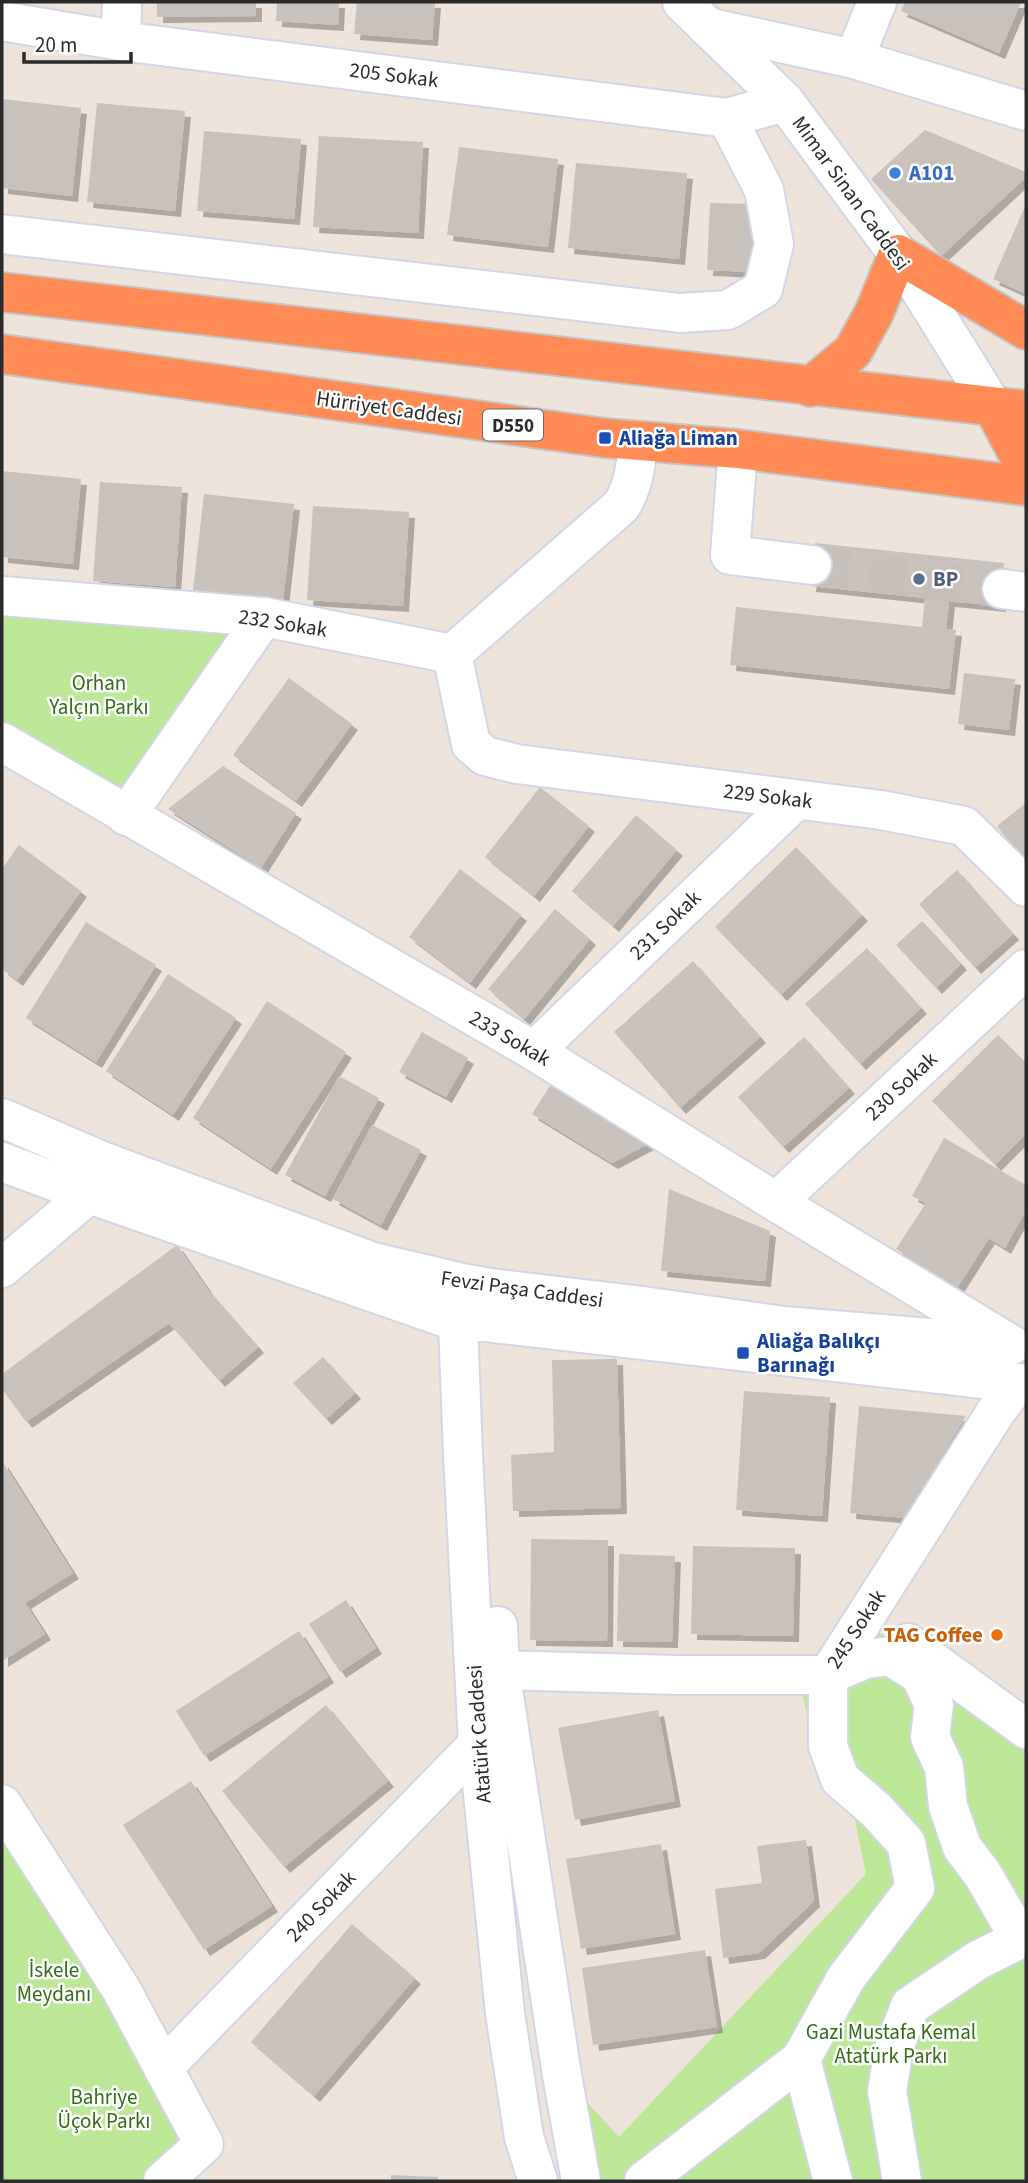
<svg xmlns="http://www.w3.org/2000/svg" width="1028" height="2183" viewBox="0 0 1028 2183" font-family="'Source Sans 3',sans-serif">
<defs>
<filter id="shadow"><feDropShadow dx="6" dy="6" stdDeviation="0" flood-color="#0004"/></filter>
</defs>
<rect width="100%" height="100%" fill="#eee4dc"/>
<!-- green -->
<g fill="#bbe796">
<polygon points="2,596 264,617 126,816 2,742"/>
<polygon points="862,1621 1026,1736 1026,2181 581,2181 562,2075 619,2137 866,1874 855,1820 824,1789 798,1675"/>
<polygon points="2,1804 204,2144 163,2181 2,2181"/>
</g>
<!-- building -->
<g fill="#c9c1bc" filter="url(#shadow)">
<polygon points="157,2 256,2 256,16 157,17"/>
<polygon points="277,2 339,2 338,25 276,21"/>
<polygon points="357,2 435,2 432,40 354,34"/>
<polygon points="905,2 1021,2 999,53 901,11"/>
<polygon points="2,99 81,108 72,196 2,188"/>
<polygon points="97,103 185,111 175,211 87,202"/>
<polygon points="925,130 1026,172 1026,177 941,256 871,179"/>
<polygon points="204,131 301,139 294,219 197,211"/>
<polygon points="319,136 423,142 418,233 313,227"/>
<polygon points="459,147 558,159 548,247 447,235"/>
<polygon points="576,163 687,173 679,259 568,248"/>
<polygon points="710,203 753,204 751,272 707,270"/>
<polygon points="1026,204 1026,294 993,279"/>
<polygon points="2,471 81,479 73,564 2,557"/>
<polygon points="100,482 182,487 175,587 93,581"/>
<polygon points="204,494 294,504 283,600 193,590"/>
<polygon points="313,506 409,512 403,606 307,600"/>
<polygon points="815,543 1004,563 1000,606 949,601 946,629 956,630 949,689 730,665 736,607 922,627 925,598 810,586"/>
<polygon points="964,673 1015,679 1009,730 958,724"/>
<polygon points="289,678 352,724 296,801 233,755"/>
<polygon points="223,766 296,813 261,868 168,809"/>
<polygon points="540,787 589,826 534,896 485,857"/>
<polygon points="1026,803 1026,864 997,826"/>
<polygon points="636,815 677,850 613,926 572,891"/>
<polygon points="19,845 81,891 17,980 2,969 2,869"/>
<polygon points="796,847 862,915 781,995 715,927"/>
<polygon points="460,869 521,915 470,983 409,937"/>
<polygon points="957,870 1013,934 975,968 919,904"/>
<polygon points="555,909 590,939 524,1019 488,989"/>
<polygon points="922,921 961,964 936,988 896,945"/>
<polygon points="86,922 156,965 96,1062 26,1018"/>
<polygon points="867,948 921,1008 860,1064 805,1004"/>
<polygon points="693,961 760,1037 680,1108 614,1032"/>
<polygon points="168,974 236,1018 173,1115 106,1071"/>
<polygon points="267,1001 346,1052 271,1169 193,1118"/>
<polygon points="422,1032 468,1058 446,1097 399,1072"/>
<polygon points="998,1035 1026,1063 1026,1134 995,1165 932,1101"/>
<polygon points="804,1037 849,1088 783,1147 738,1097"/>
<polygon points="339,1076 379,1098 325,1196 285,1175"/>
<polygon points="551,1084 648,1144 612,1163 532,1114"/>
<polygon points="372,1125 421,1150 381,1225 333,1199"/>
<polygon points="944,1138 1026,1185 1026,1210 1005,1248 989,1238 957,1288 896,1249 926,1203 912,1196"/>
<polygon points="669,1189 770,1231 765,1281 661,1271"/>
<polygon points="177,1245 208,1290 258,1347 219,1381 169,1323 26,1422 2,1389 2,1374"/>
<polygon points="323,1357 355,1393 326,1419 293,1383"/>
<polygon points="617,1359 621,1508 513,1511 511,1455 554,1452 552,1360"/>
<polygon points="744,1391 830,1397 822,1516 736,1510"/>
<polygon points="859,1406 966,1416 905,1518 850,1513"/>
<polygon points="2,1461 73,1573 25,1603 45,1634 2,1661"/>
<polygon points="531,1539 608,1540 607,1641 530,1640"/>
<polygon points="693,1546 795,1548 793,1636 691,1634"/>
<polygon points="619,1554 675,1556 672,1642 617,1641"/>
<polygon points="346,1600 376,1648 340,1672 309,1624"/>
<polygon points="299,1631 328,1677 204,1756 176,1711"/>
<polygon points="326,1705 388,1781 284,1867 222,1791"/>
<polygon points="658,1710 675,1801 575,1820 558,1728"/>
<polygon points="191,1781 272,1906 204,1950 123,1825"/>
<polygon points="806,1840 814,1901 759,1953 723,1958 715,1889 762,1883 757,1846"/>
<polygon points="661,1844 675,1934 581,1949 566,1859"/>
<polygon points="352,1924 415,1978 314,2096 251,2042"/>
<polygon points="705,1950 717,2027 593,2045 582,1968"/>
<polygon points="391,2175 438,2177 438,2181 391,2181"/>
</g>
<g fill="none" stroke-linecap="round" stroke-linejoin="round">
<!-- minor-tunnel -->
<polyline stroke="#c7bfb9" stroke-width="38" stroke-dasharray="38 19" stroke-linecap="butt" points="812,565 1002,589"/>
<!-- minor casing -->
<g stroke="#d1d7e5" stroke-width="42">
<g id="minor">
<polyline points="682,2 785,102 898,254 993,407"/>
<polyline points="2,21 121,41 727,118 785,102"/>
<polyline points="707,27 854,59 1026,111"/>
<polyline points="121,41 122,2"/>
<polyline points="854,59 877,2"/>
<polyline points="2,234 680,313 728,310 763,289 774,244 764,190 727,118"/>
<polyline points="738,449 730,555 812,565"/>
<polyline points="1002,589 1026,592"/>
<polyline points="2,596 264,617 452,654 471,744 485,756 517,764 881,810 964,826 1026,887"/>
<path d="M452 654 621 506C634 486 636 465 638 441"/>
<polyline points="2,742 534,1051 776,1202 1012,1345"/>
<polyline points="126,816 264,617"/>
<polyline points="534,1051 796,800"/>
<polyline points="2,1118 102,1161 373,1262 462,1283 490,1288 643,1306 784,1326 1003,1344"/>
<polyline points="2,1162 89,1194 458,1322 486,1322 1026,1384"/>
<polyline points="776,1202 1026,969"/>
<polyline points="2,1268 89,1194"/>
<polyline points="460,1299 458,1322 463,1455 478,1744 505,2013 524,2137 538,2181"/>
<polyline points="498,1626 500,1670 562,2075 581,2181"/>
<polyline points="908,1643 1026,1729"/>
<polyline points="500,1670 677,1675 828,1675 997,1410 1018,1383"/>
<polyline points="2,1804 121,1989 204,2144 163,2181"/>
<polyline points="801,2059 833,2181"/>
<polyline points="163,2068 478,1744"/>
<polyline points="644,2181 801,2059 846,1978 915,1888 906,1843 876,1810 840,1779 828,1746 828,1675 866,1659 890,1656 920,1675 934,1705 930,1737 944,1767 948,1806 962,1847 983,1875 1020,1939 978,1960 910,2006 894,2048 887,2091 902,2181"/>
</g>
</g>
<!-- highway casing -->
<g stroke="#c4c4c4" stroke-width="42">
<g id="highway">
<polyline points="2,292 1026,410"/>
<polyline points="2,354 605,438 738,449 1026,486"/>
<polyline points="810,387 853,351 874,313 898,254 1026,330"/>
<polyline points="993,407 1026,469"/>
</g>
</g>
<!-- minor -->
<use href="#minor" stroke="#fff" stroke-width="38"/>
<!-- highway -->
<use href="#highway" stroke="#ff8b56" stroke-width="38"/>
</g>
<!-- markers -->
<circle fill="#3f7fe0" stroke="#fff" stroke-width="2.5" cx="895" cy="173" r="7"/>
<g fill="#1a4fb4" stroke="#fff" stroke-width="2.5">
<rect x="598" y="431" width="14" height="14" rx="3.5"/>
<rect x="736" y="1346" width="14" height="14" rx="3.5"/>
</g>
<circle fill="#5c6f8a" stroke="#fff" stroke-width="2.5" cx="919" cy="579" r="7"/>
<circle fill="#e8710a" stroke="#fff" stroke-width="2.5" cx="997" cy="1635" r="7"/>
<g text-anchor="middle" stroke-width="5" stroke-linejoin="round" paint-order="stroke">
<!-- shield labels -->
<rect fill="#fff" stroke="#6b6b6b" stroke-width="2" x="483" y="409.5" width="60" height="31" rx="5"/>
<g font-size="19" font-weight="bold" fill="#2b2b2b">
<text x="513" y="432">D550</text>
</g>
<!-- street labels -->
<g font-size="21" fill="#2b2b2b" stroke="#fff">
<text transform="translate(394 75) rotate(7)" y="7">205 Sokak</text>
<text transform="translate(851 193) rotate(54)" y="7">Mimar Sinan Caddesi</text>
<text transform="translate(389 408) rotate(8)" y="7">Hürriyet Caddesi</text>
<text transform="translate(283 623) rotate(9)" y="7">232 Sokak</text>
<text transform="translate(768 796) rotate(7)" y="7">229 Sokak</text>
<text transform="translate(665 925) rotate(-44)" y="7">231 Sokak</text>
<text transform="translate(510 1038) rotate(30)" y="7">233 Sokak</text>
<text transform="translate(901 1086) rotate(-43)" y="7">230 Sokak</text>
<text transform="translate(522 1289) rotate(8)" y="7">Fevzi Paşa Caddesi</text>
<text transform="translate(856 1629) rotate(-57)" y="7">245 Sokak</text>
<text transform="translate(479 1734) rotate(-94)" y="7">Atatürk Caddesi</text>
<text transform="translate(321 1906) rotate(-46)" y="7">240 Sokak</text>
</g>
<!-- shop labels -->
<g font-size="21" font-weight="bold" fill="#366cbe" stroke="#fff" text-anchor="start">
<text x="909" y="180">A101</text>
</g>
<!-- transit labels -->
<g font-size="21" font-weight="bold" fill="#164399" stroke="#fff" text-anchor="start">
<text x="619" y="445">Aliağa Liman</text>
<text x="757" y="1348">Aliağa Balıkçı<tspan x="757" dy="24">Barınağı</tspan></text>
</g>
<!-- service labels -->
<g font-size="21" font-weight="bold" fill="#4e5e75" stroke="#fff" text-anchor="start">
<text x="933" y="586">BP</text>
</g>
<!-- park labels -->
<g font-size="21" fill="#336d16" stroke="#fff">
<text x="99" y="690">Orhan<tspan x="99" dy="24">Yalçın Parkı</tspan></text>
<text x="54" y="1977">İskele<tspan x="54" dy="24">Meydanı</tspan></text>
<text x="891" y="2039">Gazi Mustafa Kemal<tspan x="891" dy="24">Atatürk Parkı</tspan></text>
<text x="104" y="2104">Bahriye<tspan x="104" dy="24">Üçok Parkı</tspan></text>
</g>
<!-- food labels -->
<g font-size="21" font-weight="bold" fill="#c56008" stroke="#fff" text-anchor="end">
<text x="983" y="1642">TAG Coffee</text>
</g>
</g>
<!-- border -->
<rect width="1028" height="2183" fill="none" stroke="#2b2b2b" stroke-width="7"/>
<!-- scale -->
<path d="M24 52v10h107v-10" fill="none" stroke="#2b2b2b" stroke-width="3.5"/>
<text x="35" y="52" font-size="21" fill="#2b2b2b" stroke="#ffffff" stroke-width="5" paint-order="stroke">20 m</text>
</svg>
